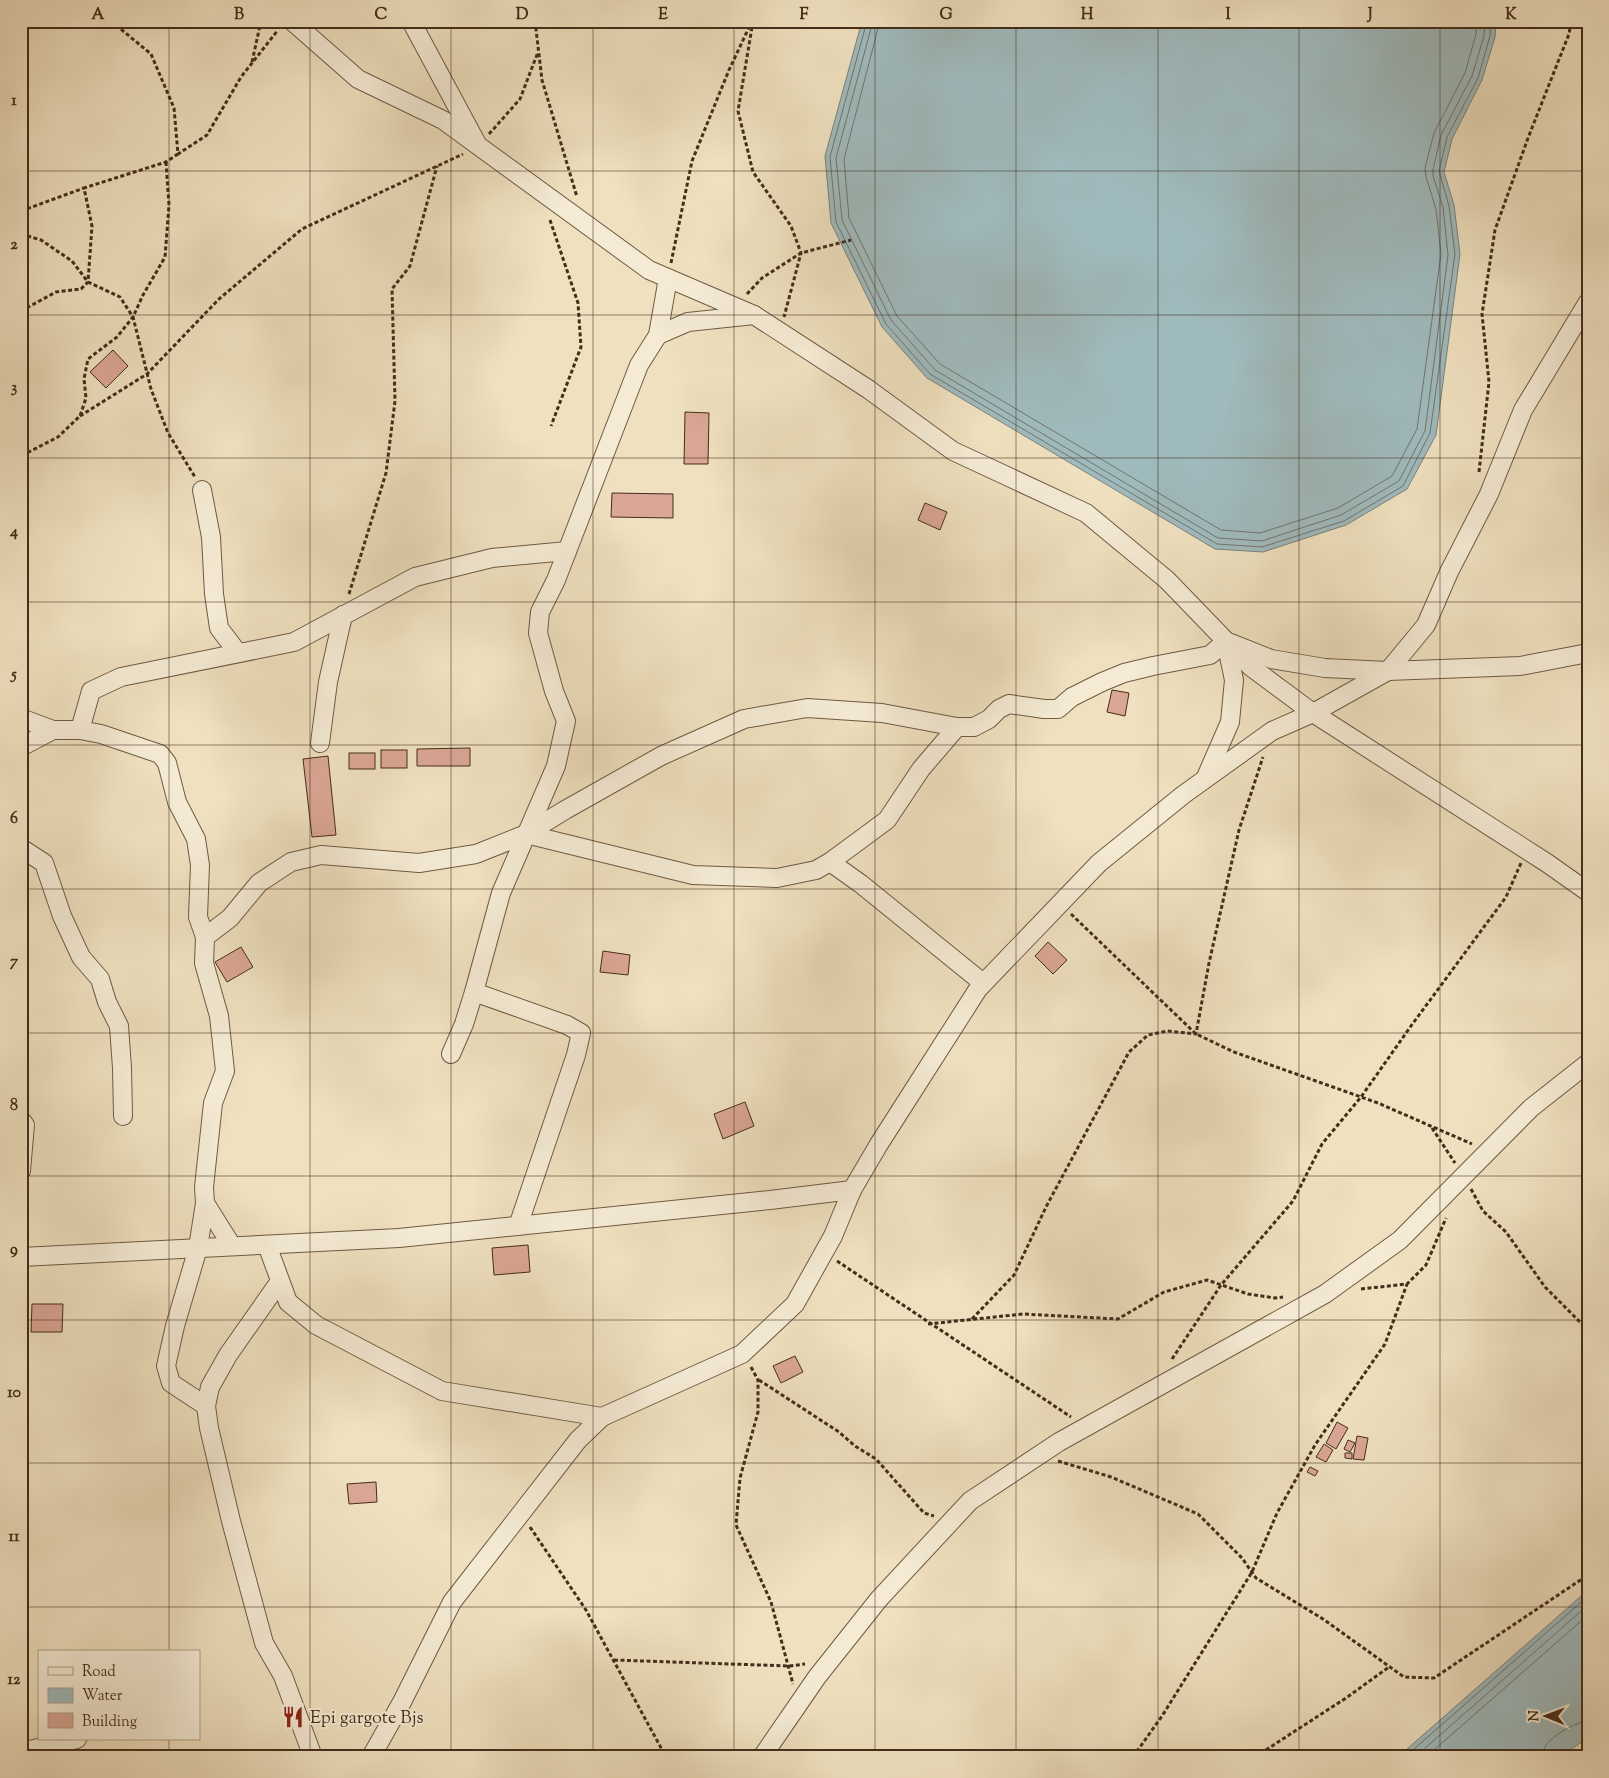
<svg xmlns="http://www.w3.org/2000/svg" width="1609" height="1778" viewBox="0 0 1609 1778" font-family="'Sorts Mill Goudy',serif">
<rect width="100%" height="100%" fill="#efe0bf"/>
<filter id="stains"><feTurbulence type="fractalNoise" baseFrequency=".004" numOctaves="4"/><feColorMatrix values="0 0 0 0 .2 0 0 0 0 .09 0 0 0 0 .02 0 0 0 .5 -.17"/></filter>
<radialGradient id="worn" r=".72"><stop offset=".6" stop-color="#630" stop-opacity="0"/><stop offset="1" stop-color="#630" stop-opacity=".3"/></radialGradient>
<!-- water -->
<g fill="#9fbabd" stroke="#7b827c">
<polygon points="862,21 1496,21 1495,37 1482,80 1452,139 1444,172 1454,205 1460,254 1436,435 1407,489 1346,525 1263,552 1215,549 927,378 882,327 831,223 825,156"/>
<polygon points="1588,1590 1588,1738 1559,1757 1398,1757"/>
</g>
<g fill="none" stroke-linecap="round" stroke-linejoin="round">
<!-- shore -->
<g stroke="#72746c" stroke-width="1">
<polyline points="867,21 830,157 836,222 886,324 930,374 1217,544 1262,547 1344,521 1403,486 1430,433 1455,254 1449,206 1439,171 1447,137 1478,78 1490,36 1491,21"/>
<polyline points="873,21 836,158 842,220 891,320 935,370 1218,538 1262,541 1341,515 1399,481 1425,431 1448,255 1443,207 1433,176 1433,170 1441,135 1472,76 1484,36 1485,21"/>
<polyline points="880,21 844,159 849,218 897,316 940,364 1221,530 1260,533 1338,508 1392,476 1417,429 1441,254 1436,209 1426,177 1425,168 1434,133 1465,73 1476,34 1477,21"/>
<polyline points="1405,1757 1588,1596"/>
<polyline points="1415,1757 1588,1605"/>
<polyline points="1426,1757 1588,1615"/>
<path d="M1543 1757C1543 1752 1544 1749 1546 1745 1552 1736 1577 1721 1588 1721"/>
</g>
</g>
<!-- building -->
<g fill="#daa695" stroke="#442d1a">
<polygon points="113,350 128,366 106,388 90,372"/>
<polygon points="685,412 709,413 708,464 684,464"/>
<polygon points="612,493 673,494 673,518 611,517"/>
<polygon points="925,503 947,512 940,530 918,520"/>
<polygon points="1112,690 1129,693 1125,716 1107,712"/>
<polygon points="470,748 470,766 417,766 417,749"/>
<rect x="381" y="750" width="26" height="18"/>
<rect x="349" y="753" width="26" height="16"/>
<polygon points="328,756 336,835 312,837 303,759"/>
<polygon points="1048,942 1067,960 1053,974 1035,956"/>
<polygon points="241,947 253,967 227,982 215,962"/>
<polygon points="603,951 630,955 628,975 600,972"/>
<polygon points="745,1102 754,1126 723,1139 714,1114"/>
<polygon points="528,1245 530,1272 494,1275 492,1248"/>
<polygon points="32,1304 63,1304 62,1332 31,1332"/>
<polygon points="795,1356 803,1372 781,1383 773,1366"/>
<polygon points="1337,1422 1348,1428 1336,1449 1326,1443"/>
<polygon points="1357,1436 1368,1438 1364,1460 1353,1459"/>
<polygon points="1348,1440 1355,1443 1350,1452 1344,1449"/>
<polygon points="1324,1444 1333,1450 1326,1462 1316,1457"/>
<polygon points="1345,1453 1352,1453 1352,1459 1345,1458"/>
<polygon points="1310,1467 1318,1471 1315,1476 1307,1472"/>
<polygon points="376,1482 377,1502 349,1504 347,1484"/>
</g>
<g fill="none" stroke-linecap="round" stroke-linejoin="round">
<!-- minor casing -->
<g stroke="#6f5a43" stroke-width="20">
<g id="minor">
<polyline points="292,21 358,79 443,120 649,270 754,315 868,389 953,451 1086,513 1167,580 1251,667 1313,713 1547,863 1588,892"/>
<polyline points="411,21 476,142"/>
<polyline points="658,335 668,278"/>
<polyline points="202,490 211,537 214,594 219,628 238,653"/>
<polyline points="1231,643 1271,659 1325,668 1388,671 1520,666 1588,653"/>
<polyline points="21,718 53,730"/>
<polyline points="320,743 328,682 343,615"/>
<polyline points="21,747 53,730 80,730"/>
<polyline points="1206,777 1230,722 1234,680 1226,642"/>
<polyline points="526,834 693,875 777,878 816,870 830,862 887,820 921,769 957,727"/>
<polyline points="21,848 44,863 62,916 81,957 100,979 107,1002 119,1026 122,1068 123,1116"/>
<polyline points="830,862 861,884 983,983"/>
<polyline points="205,937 198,917 200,865 196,839 177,802 167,763 160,754 101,734 80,730 91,691 121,677 294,642 415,577 492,558 567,551"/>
<polyline points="474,992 567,1025 581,1033 576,1055 518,1226"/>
<polyline points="451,1054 464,1024 474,992 501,893 556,766 566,721 554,691 538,633 540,612 556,580 639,365 658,335 688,322 754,315"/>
<polyline points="21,1120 25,1125 21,1171"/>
<polyline points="205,1203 198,1248 175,1326 166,1366 171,1383 206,1406"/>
<polyline points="267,1245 288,1302 316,1325 442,1391 602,1417"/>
<polyline points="232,1246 205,1203 204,1187 213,1103 225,1071 219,1016 204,963 205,937 230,918 259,883 291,862 321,855 419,863 476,854 526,834 565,810 661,756 744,719 807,708 882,713 957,727 974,727 989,719 999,709 1009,704 1044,709 1058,709 1072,697 1102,682 1124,673 1153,666 1210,655 1226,641"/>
<polyline points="21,1257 399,1238 770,1200 852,1190"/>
<polyline points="280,1281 228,1355 210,1387 206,1406 209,1428 231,1521 264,1643 283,1676 313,1757"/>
<polyline points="21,1752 77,1739"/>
<polyline points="371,1757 402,1702 452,1602 578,1440 602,1417 742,1354 795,1304 833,1236 852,1190 879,1144 978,989 1099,863 1183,795 1272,731 1313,713 1388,671 1426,625 1449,572 1489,494 1523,410 1588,302"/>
<polyline points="762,1757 817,1677 879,1599 970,1501 1059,1442 1325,1294 1400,1240 1531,1108 1588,1063"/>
</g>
</g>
<!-- path -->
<g stroke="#442d1a" stroke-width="3" stroke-dasharray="4 2.5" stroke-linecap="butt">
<polyline points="111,21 151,54 174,108 178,154 207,135 241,77 278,30"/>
<polyline points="535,21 542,80 577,197"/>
<polyline points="753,21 738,111 753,172 791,226 801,253 784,317"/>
<polyline points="252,62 261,21"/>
<polyline points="489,134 520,99 538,52"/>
<polyline points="166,162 169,205 165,257 143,295 133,317 151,389 168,433 195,477"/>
<polyline points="21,211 84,188"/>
<polyline points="550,220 578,303 581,347 551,426"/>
<polyline points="21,234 41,240 72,261 88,282 120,297 133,317 117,337 88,359 84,379 86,398 80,416 58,437 21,456"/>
<polyline points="671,263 692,161 729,70 752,21"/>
<polyline points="747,294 762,278 801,253 851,240"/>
<polyline points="21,311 56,292 81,289 88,282 92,226 84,188 166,162 178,154"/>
<polyline points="80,416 147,374 219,299 302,229 463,154"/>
<polyline points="1479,472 1489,382 1482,314 1495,230 1528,138 1569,34 1571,21"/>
<polyline points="349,594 386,473 395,401 392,289 410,266 437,166"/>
<polyline points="1071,914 1196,1034 1234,1052 1378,1103 1472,1144"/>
<polyline points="1432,1128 1455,1163"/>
<polyline points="1471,1189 1483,1211 1506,1232 1545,1287 1588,1330"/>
<polyline points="837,1261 1071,1417"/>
<polyline points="1361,1289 1407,1284 1426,1265 1446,1218"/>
<polyline points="972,1319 1014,1275 1046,1207 1129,1052 1148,1035 1167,1031 1196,1034 1209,963 1239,830 1263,757"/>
<polyline points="928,1324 1023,1314 1118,1319 1164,1292 1207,1280 1248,1294 1275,1298 1283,1297"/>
<polyline points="1172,1359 1221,1285 1293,1201 1322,1144 1361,1097 1411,1026 1506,897 1521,863"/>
<polyline points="751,1367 758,1380 758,1412 740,1478 736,1525 771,1602 793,1684"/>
<polyline points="759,1380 839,1432 855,1446 876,1459 924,1513 934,1516"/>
<polyline points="1058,1461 1111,1477 1198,1514 1242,1558 1256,1578 1323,1619 1404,1677 1434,1678 1588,1575"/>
<polyline points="530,1527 586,1610 666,1757"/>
<polyline points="614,1660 789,1666 805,1664"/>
<polyline points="1133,1757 1162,1716 1252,1572 1277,1513 1315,1445 1385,1344 1407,1284"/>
<polyline points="1255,1757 1346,1698 1389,1667"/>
</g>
<!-- minor -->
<use href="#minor" stroke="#f5ebd5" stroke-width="18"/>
</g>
<!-- grid -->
<path fill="none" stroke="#442d1a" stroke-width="1" stroke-opacity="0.55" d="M169 21V1652M310 21V1757M451 21V1757M593 21V1757M734 21V1757M875 21V1757M1016 21V1757M1158 21V1757M1299 21V1757M1440 21V1757M21 171H1588M21 315H1588M21 458H1588M21 602H1588M21 745H1588M21 889H1588M21 1033H1588M21 1176H1588M21 1320H1588M21 1463H1588M21 1607H1588M169 1739V1757"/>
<!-- icons -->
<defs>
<g id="restaurant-bare" transform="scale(1.725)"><path d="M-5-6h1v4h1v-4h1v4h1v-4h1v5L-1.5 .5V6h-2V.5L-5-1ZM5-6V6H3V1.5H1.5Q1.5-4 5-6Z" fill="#8f2418" stroke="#f5ebd5" stroke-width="2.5" paint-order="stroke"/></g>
</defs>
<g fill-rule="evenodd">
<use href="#restaurant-bare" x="293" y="1717"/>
</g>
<g text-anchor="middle" stroke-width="4" stroke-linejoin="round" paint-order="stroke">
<!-- poi labels -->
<g font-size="18" fill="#442d1a" stroke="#f5ebd5" text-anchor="start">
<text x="310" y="1723">Epi gargote Bjs</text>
</g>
</g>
<!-- margin -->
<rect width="1609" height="1778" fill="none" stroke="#efe0bf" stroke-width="55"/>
<!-- legend -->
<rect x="38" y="1650" width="162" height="90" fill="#f5ebd5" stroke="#ae9f8a"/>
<rect x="48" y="1667" width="25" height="8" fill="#f5ebd5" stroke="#ae9f8a"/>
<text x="82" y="1676" font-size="15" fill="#442d1a">Road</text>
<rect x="48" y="1688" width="25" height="15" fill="#9fbabd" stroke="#ae9f8a"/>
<text x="82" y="1700" font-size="15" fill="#442d1a">Water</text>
<rect x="48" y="1713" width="25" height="15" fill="#daa695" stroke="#ae9f8a"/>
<text x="82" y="1726" font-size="15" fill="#442d1a">Building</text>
<!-- north arrow -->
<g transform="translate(1546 1716) rotate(271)" stroke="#f5ebd5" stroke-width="4" paint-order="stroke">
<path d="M0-4L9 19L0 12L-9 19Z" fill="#442d1a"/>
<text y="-8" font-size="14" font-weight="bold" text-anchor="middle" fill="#442d1a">N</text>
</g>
<rect x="28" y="28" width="1554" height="1722" fill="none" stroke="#442d1a" stroke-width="2"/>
<g font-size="16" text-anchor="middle" font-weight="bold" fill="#442d1a">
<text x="98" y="19">A</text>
<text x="239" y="19">B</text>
<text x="381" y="19">C</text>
<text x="522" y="19">D</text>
<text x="663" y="19">E</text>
<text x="804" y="19">F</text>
<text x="946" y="19">G</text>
<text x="1087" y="19">H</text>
<text x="1228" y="19">I</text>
<text x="1370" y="19">J</text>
<text x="1511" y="19">K</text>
<text x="14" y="105">1</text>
<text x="14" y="249">2</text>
<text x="14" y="392">3</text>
<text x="14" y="536">4</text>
<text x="14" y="679">5</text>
<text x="14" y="823">6</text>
<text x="14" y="966">7</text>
<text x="14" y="1110">8</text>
<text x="14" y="1254">9</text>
<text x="14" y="1397">10</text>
<text x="14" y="1541">11</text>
<text x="14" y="1684">12</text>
</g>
<rect width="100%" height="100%" filter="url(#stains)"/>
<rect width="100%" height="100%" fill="url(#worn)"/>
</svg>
